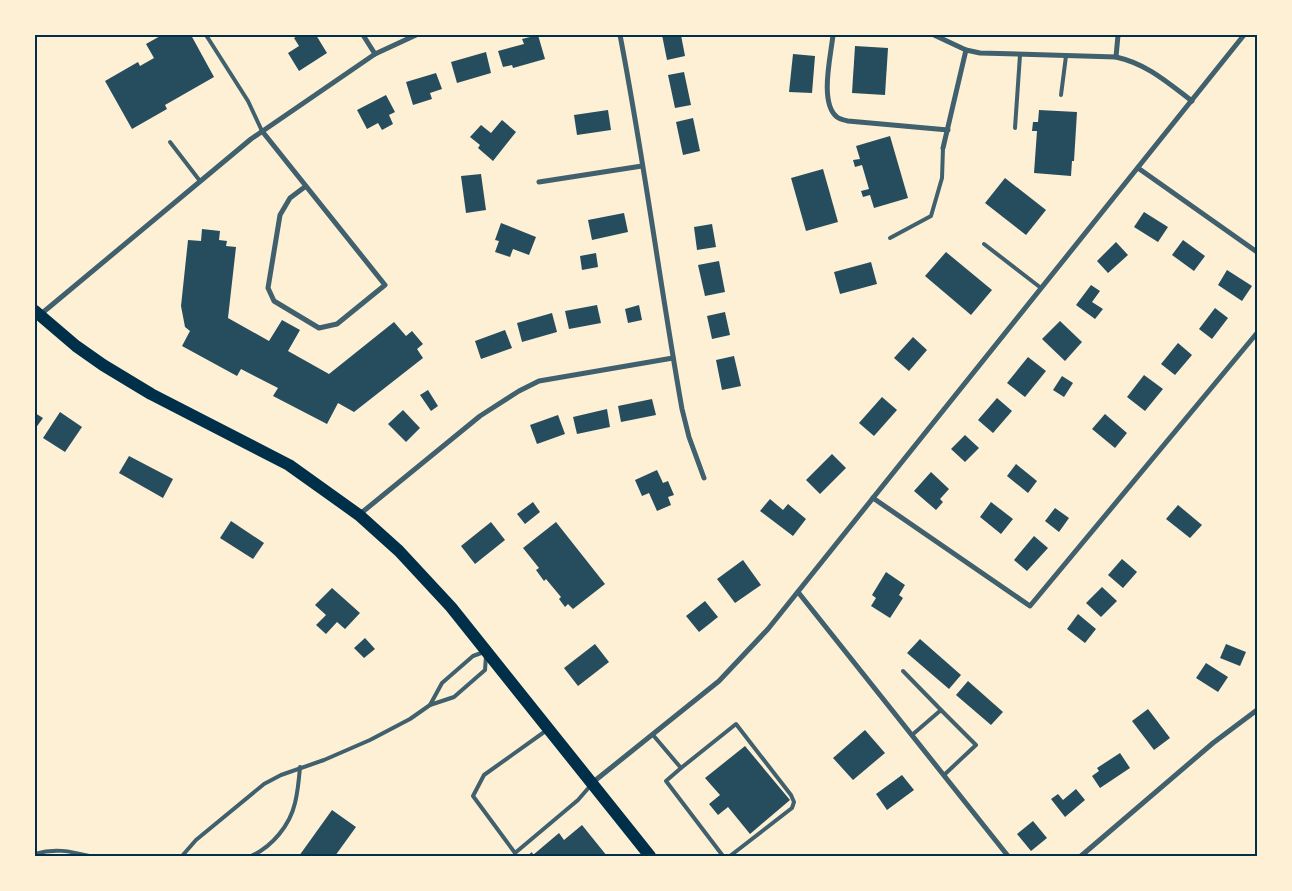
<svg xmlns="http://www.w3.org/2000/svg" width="1292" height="891" viewBox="0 0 1292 891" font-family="Figtree,sans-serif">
<rect width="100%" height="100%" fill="#fdf0d5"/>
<!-- building -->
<g fill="#264d5e">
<polygon points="162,35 191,35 214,77 165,105 167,109 132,129 105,81 138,62 140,66 154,58 146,44"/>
<polygon points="299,35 316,35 327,53 299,71 288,53 299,46 294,38"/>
<polygon points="538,35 545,59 513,68 512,65 503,67 498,51 524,44 522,39"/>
<polygon points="662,35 681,35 685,56 667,60"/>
<polygon points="855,46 888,48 885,95 852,93"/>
<polygon points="486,52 491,73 457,83 451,62"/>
<polygon points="793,54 815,56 812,93 789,92"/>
<polygon points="684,72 691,105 675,108 668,75"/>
<polygon points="436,73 442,89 430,93 432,99 413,105 406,82"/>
<polygon points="386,95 395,112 389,115 393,124 382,130 378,123 367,129 357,110"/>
<polygon points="608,110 611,130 577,135 574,115"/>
<polygon points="1039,110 1077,112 1074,161 1072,161 1071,176 1034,173 1037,131 1032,131 1033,122 1038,122"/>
<polygon points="693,118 700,151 683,155 676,122"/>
<polygon points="502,120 516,132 493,161 478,148 480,145 470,137 481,125 491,133"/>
<polygon points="890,136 908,198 874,208 870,195 863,197 861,191 869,189 862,165 855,167 853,160 860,159 856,146"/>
<polygon points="823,169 838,222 806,231 791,178"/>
<polygon points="481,174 486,210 466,213 461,176"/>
<polygon points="1005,178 1046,210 1026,235 985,203"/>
<polygon points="1144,212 1168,227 1158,242 1134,227"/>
<polygon points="624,213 628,232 592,240 588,220"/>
<polygon points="501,223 536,237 529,255 513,249 510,257 495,252 499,241 495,240"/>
<polygon points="712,224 716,247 697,250 694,227"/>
<polygon points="202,229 220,231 219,240 227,241 226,246 236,247 228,318 269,341 282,320 300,330 288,351 329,374 394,322 406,336 412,331 423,344 417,349 423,358 354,412 338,403 327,424 273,396 278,388 241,369 237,376 182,346 190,331 185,327 181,306 188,240 201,241"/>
<polygon points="1183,240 1205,256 1194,271 1172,255"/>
<polygon points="1116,242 1128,255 1108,273 1097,261"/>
<polygon points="946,252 992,290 971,315 925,276"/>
<polygon points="596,253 598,267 582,270 580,256"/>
<polygon points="719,261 725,292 705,296 698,265"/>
<polygon points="871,262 877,284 840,294 834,272"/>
<polygon points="1227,270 1252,286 1242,301 1218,285"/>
<polygon points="1091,285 1100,291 1092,302 1103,309 1095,319 1076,305"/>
<polygon points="597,305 601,323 569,329 565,311"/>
<polygon points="639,305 642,320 628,323 625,309"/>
<polygon points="1215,308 1228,318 1212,339 1199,329"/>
<polygon points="725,312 730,335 712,339 707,316"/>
<polygon points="552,313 557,332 522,342 517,323"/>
<polygon points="1060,321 1082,342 1065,361 1042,339"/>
<polygon points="505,330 512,348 481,359 475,341"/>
<polygon points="913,337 927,350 909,371 894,358"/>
<polygon points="1178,343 1192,355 1175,375 1161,364"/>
<polygon points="734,356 741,386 722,390 716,360"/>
<polygon points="1028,357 1046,371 1025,397 1007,383"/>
<polygon points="1144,375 1163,389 1145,411 1127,397"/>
<polygon points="1062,376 1073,383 1064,397 1053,390"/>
<polygon points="428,390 438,406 431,411 420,395"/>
<polygon points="882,397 897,410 874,436 859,423"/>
<polygon points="997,398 1012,411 993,433 978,420"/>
<polygon points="652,399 656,415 621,422 618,406"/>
<polygon points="607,409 610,427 577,434 573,417"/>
<polygon points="403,410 420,428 406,442 388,424"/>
<polygon points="60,412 82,427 65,452 43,438"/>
<polygon points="35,413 43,418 35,429"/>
<polygon points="1105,414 1127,433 1115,448 1092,429"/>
<polygon points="558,415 565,434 537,444 530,425"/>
<polygon points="965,435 979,448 965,462 951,449"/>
<polygon points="832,454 846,468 820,494 806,480"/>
<polygon points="129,456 173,479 163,498 119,473"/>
<polygon points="1016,464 1037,481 1028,493 1007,476"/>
<polygon points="657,470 663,483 668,481 674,495 668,497 671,505 657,511 649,493 642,496 635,480"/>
<polygon points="931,472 949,489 940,499 943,502 936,510 914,491"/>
<polygon points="770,499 783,510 788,504 806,519 793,536 760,511"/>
<polygon points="533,502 540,512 525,524 517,514"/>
<polygon points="991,502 1013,519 1001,534 980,517"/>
<polygon points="1178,505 1202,525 1190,538 1166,519"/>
<polygon points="1055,508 1069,518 1059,532 1045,521"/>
<polygon points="231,521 264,543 253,559 220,538"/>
<polygon points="491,522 505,540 475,564 461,546"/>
<polygon points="556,522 605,584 573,609 568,604 565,607 559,599 561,597 546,579 544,581 536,570 539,568 523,548"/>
<polygon points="1034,536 1048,548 1027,571 1014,560"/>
<polygon points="1122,559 1137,572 1123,588 1108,575"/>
<polygon points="743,560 761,585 735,603 717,579"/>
<polygon points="886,572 905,585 899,595 903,598 890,618 871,606 876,598 872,595"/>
<polygon points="1102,587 1117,601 1101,617 1086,603"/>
<polygon points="332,588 360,613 345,629 337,622 326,634 316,625 326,615 315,605"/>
<polygon points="705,601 718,617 699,632 686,616"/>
<polygon points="1078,614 1096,629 1085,643 1067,629"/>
<polygon points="365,638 375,649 364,658 354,648"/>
<polygon points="920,639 961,675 949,689 907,653"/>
<polygon points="595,644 609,662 578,686 564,668"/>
<polygon points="1226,644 1246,652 1240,666 1220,658"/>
<polygon points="1206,663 1228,677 1218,692 1196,678"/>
<polygon points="968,681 1003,712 991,725 956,695"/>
<polygon points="1148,709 1170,738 1154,750 1132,721"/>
<polygon points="865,730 885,753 853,780 833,758"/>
<polygon points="745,746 790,800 750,834 728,807 718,815 709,804 720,795 705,778"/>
<polygon points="1120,753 1130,768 1100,788 1092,776 1099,771 1097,768"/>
<polygon points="902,775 914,790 887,810 876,794"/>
<polygon points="1076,789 1085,800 1065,817 1051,799 1058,794 1063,800"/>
<polygon points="332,810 356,827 335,856 299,856"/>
<polygon points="1033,821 1047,838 1031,851 1017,834"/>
<polygon points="582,825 607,856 527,856 532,852 533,855 559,833 564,840"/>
</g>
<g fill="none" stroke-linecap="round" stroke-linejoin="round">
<!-- service -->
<g stroke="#3f606c" stroke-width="4">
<polyline points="206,35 248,101 262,131"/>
<polyline points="1061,95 1066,56"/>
<polyline points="1015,128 1020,55"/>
<polyline points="170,142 200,181"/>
<polyline points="890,238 931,216 942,178 943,148"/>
<polyline points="984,244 1041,288"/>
<polyline points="903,671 941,710"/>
<polyline points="430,705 442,683 473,656 484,652"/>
<polyline points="547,730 484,775 473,796 515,853 578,800 591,785"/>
<polyline points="653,735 681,768 666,781 723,856"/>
<polyline points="912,735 941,710 976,745 944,775"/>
<polyline points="681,768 736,724 791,795 794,802 792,808 730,856"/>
<path d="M35 854C54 848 70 851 89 856"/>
<polyline points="182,856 196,840 264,784 281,775 324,760 370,740 410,719 430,705 454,697 485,670 486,656"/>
<path d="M251 856C272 847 290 825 295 803 298 791 299 779 300 767"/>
</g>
<!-- minor -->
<g stroke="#3f606c" stroke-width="5">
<polyline points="363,35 375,54"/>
<path d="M620 35C644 159 660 285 682 409L689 437 704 478"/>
<path d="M833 35C831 55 819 103 837 117 839 119 844 120 848 121L948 130"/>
<path d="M934 35 966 50 980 53 1116 57C1147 64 1167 82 1192 101"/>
<polyline points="1116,57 1118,35"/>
<polyline points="262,131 385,285 337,324 319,328 274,301 268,288 280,215 290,198 306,186"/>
<polyline points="943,148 966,50"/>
<polyline points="1138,168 1257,252"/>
<polyline points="539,182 642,166"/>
<polyline points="41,314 251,139 375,54 416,35"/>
<polyline points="873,498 1030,606 1257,333"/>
<polyline points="360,514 480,416 519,391 539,381 673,358"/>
<polyline points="798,592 1008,856"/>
<polyline points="592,783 719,681 768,629 1244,35"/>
<polyline points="1081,856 1213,743 1257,710"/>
</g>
<!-- primary -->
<polyline stroke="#003049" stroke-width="12" points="35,311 76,346 103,365 151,394 289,465 359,515 399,551 451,607 650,856"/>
</g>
<!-- border -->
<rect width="1292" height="891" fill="none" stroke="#fdf0d5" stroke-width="72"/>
<rect x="36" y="36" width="1220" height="819" fill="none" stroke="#003049" stroke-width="2"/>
</svg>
